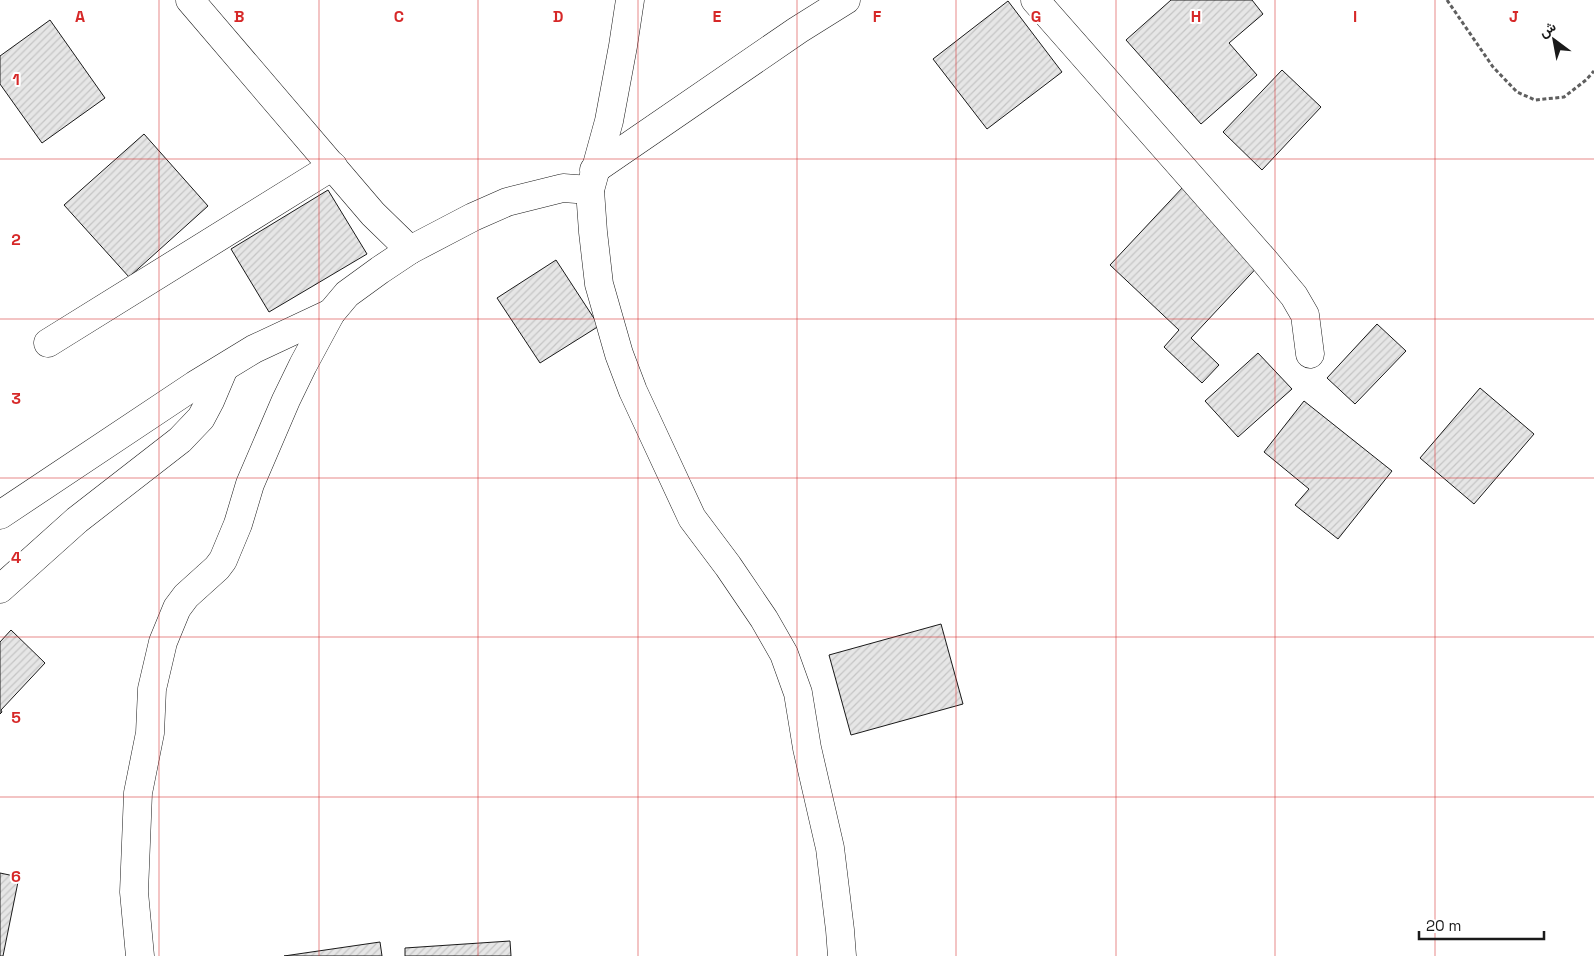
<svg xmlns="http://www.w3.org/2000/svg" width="1594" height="956" viewBox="0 0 1594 956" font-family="'Space Grotesk',Vazirmatn,sans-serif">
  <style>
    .building { fill: url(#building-hatch); stroke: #1a1a1a }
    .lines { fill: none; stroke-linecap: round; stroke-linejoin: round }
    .minor-casing { stroke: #1a1a1a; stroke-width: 29 }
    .path { stroke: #5f5f5f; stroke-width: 3; stroke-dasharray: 4 2.5; stroke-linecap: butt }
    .minor { stroke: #fff; stroke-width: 28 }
    .grid { fill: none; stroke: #d62828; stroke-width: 1; stroke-opacity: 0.55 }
    .grid-label { font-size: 16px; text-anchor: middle; font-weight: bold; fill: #d62828; stroke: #fff; stroke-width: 4; stroke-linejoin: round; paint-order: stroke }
  </style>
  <defs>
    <pattern id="building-hatch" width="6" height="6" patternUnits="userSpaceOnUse" patternTransform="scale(1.25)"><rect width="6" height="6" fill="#e6e6e6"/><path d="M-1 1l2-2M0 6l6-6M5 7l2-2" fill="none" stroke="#c5c5c5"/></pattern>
  </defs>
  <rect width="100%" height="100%" fill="#fff"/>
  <g class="building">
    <polygon points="1171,0 1252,0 1263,14 1229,43 1257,75 1201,124 1126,40"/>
    <polygon points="1008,1 1062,72 987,129 933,59"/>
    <polygon points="50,20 105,98 42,143 0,84 0,56"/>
    <polygon points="1282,70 1321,107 1262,170 1223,132"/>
    <polygon points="144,134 208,206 129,277 64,205"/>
    <polygon points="1184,186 1263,261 1191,338 1219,365 1202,383 1164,347 1179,330 1110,265"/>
    <polygon points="328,190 367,254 269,312 231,249"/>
    <polygon points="556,260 599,326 540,363 497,298"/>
    <polygon points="1377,324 1406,351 1355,404 1327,378"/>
    <polygon points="1258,353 1292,389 1238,437 1205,401"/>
    <polygon points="1480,388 1534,434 1474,504 1420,458"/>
    <polygon points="1304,401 1392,471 1338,539 1295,505 1309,489 1264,452"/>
    <polygon points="941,624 963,704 851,735 829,655"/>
    <polygon points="11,630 45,663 1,710 2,712 0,714 0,642"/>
    <polygon points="0,873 19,877 3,956 0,956"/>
    <polygon points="510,941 511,956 405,956 405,948"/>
    <polygon points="380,942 382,956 284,956"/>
  </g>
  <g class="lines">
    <defs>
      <g id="minor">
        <polyline points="190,0 373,214 410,250"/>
        <polyline points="630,0 623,46 609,121 590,190 593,232 599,284 619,354 633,391 692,518 728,566 764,619 784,654 798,693 807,748 830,848 840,930 842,956"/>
        <polyline points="1035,0 1264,260 1294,296 1305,315 1310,354"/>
        <polyline points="594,170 798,30 846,0"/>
        <polyline points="48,343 333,166"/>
        <polyline points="0,515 195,385 254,349 331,313"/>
        <polyline points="0,589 77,520 180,440 201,418 210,401 224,368"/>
        <polyline points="140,956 134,892 138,793 150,733 152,689 163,642 177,608 186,596 217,568 223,560 238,524 250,484 286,400 303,365 331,313 347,294 380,270 410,250 473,217 507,202 563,188 590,190"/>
      </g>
    </defs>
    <use href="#minor" class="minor-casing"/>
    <polyline class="path" points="1447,0 1493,67 1517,92 1535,100 1564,97 1586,80 1594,71"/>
    <use href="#minor" class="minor"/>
  </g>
  <path class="grid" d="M159,0V956M319,0V956M478,0V956M638,0V956M797,0V956M956,0V956M1116,0V956M1275,0V956M1435,0V956M0,159H1594M0,319H1594M0,478H1594M0,637H1594M0,797H1594"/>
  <g class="grid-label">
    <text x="80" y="22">A</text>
    <text x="239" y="22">B</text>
    <text x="399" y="22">C</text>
    <text x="558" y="22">D</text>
    <text x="717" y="22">E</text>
    <text x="877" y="22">F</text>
    <text x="1036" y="22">G</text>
    <text x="1196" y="22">H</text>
    <text x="1355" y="22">I</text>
    <text x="1514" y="22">J</text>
    <text x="16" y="85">1</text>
    <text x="16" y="245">2</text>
    <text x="16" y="404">3</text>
    <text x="16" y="563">4</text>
    <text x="16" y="723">5</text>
    <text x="16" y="882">6</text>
  </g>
  <g transform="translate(1554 40) rotate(328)" stroke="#ffffff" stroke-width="4" paint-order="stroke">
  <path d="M0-4L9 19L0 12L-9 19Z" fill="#1a1a1a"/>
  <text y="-8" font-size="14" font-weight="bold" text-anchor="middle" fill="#1a1a1a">ش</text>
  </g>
  <path d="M1419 931v8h125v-8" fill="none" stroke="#1a1a1a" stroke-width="2.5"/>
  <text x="1426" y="931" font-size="15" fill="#1a1a1a" stroke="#ffffff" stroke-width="4" paint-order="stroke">20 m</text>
</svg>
